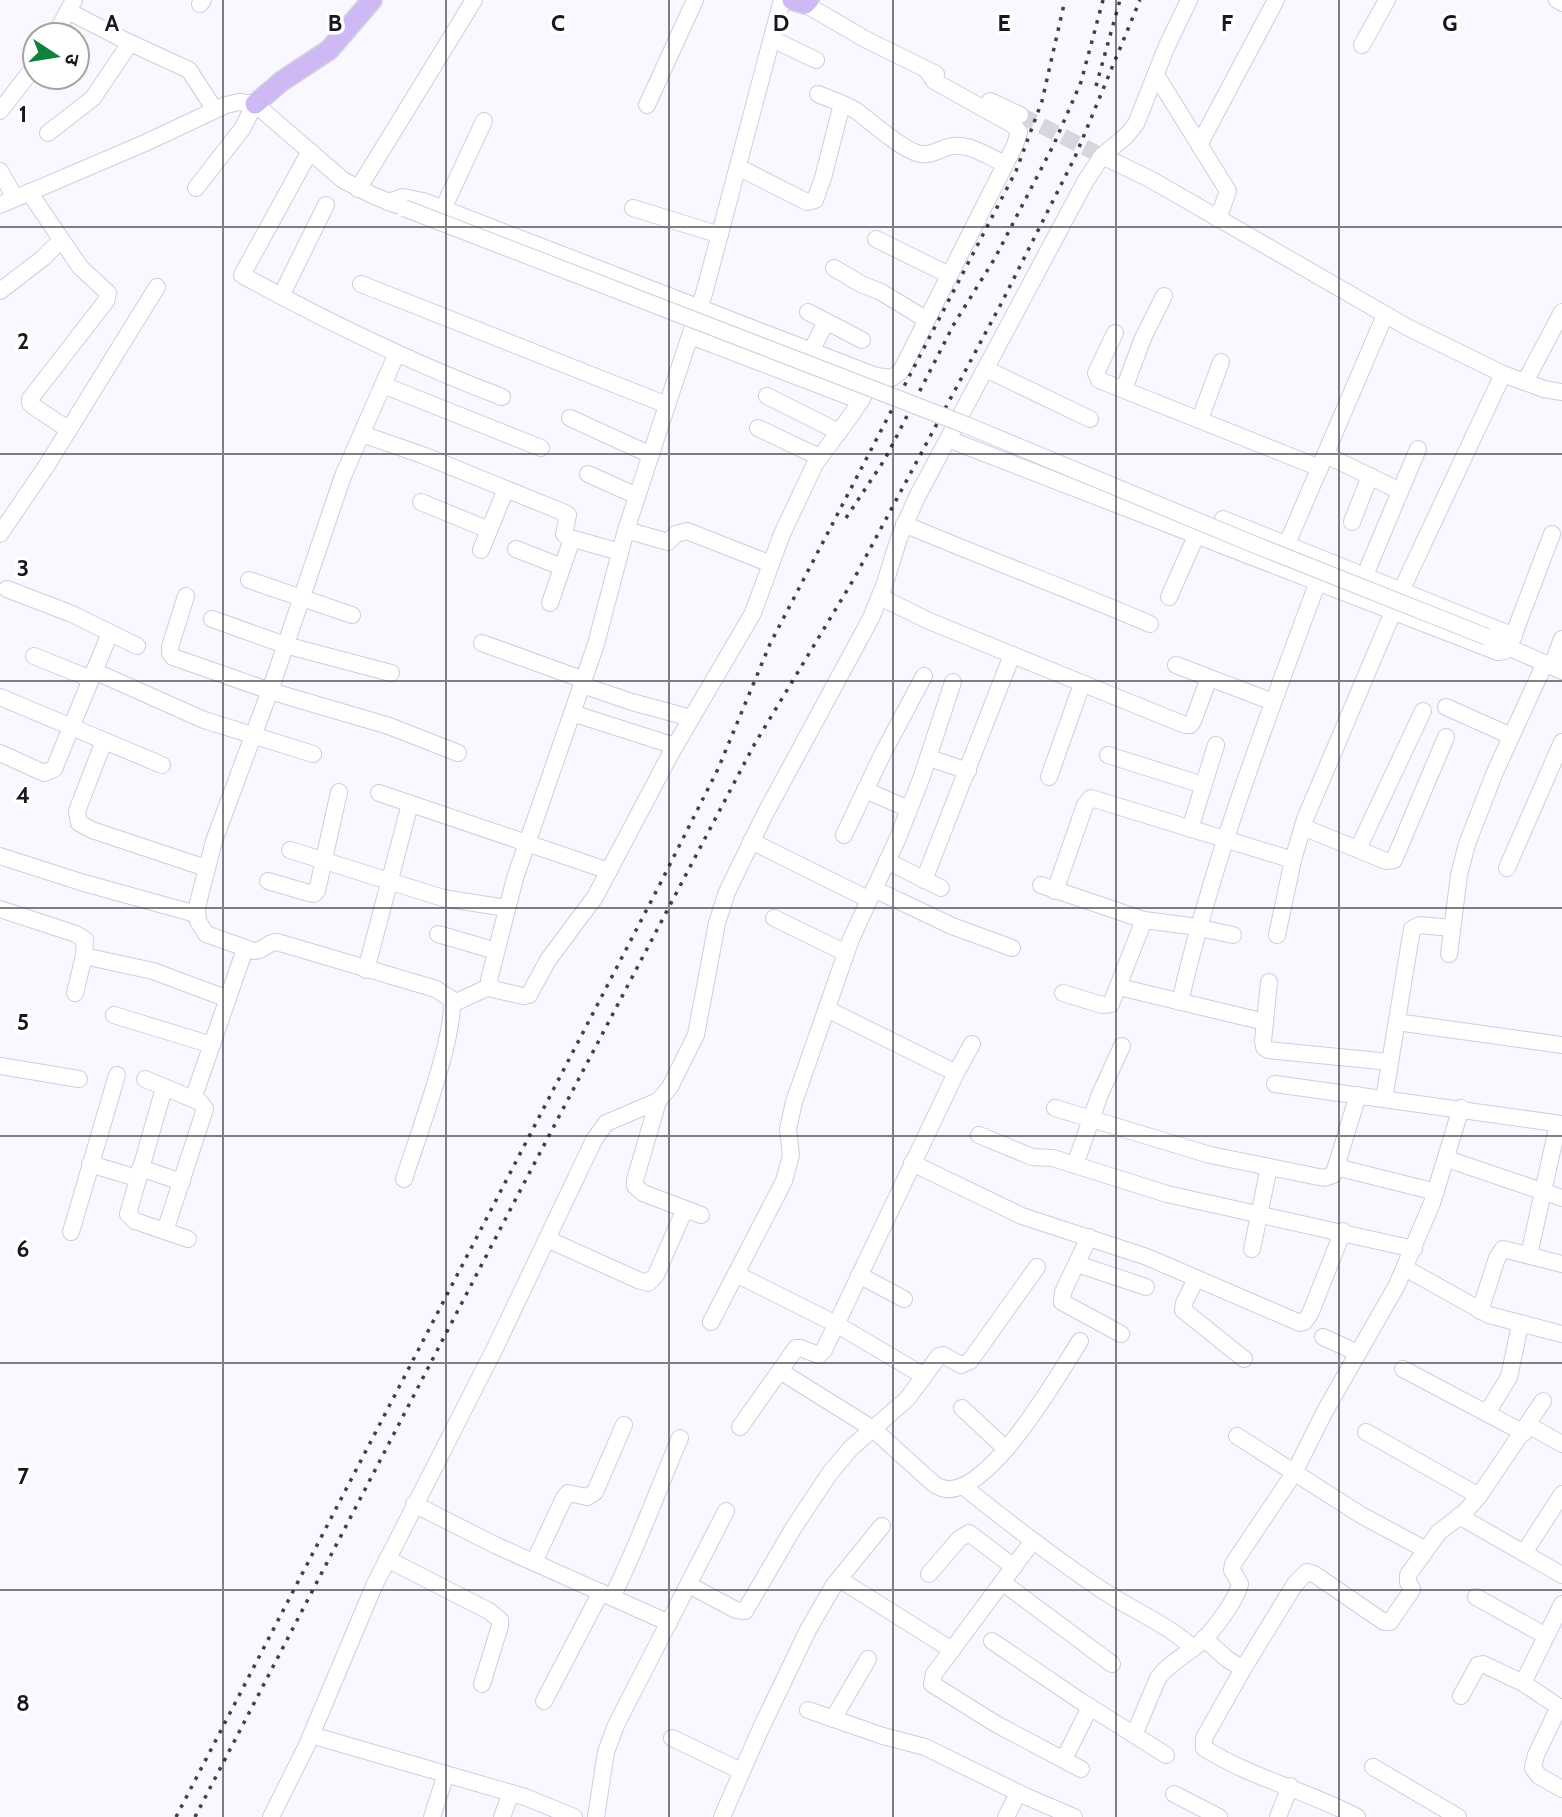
<svg xmlns="http://www.w3.org/2000/svg" width="1562" height="1817" viewBox="0 0 1562 1817" font-family="Cabin,'Noto Sans Devanagari',sans-serif">
  <style>
    .lines { fill: none; stroke-linecap: round; stroke-linejoin: round }
    .minor-tunnel { stroke: #d8d6dd; stroke-width: 16; stroke-dasharray: 16 8; stroke-linecap: butt }
    .minor-casing { stroke: #d2cce0; stroke-width: 18 }
    .major-casing { stroke: #d6d5d7; stroke-width: 22 }
    .minor { stroke: #fff; stroke-width: 16 }
    .major { stroke: #ceb9f5; stroke-width: 19 }
    .rail { stroke: #424047; stroke-width: 3.5; stroke-dasharray: 3.5 7; stroke-linecap: butt }
    .minor-bridge-casing { stroke: #d2cce0; stroke-width: 18; stroke-linecap: butt }
    .minor-bridge { stroke: #fff; stroke-width: 16 }
    .grid { fill: none; stroke: #1a181f; stroke-width: 2; stroke-opacity: 0.55 }
    .grid-label { font-size: 23px; text-anchor: middle; font-weight: bold; fill: #1a181f; stroke: #fff; stroke-width: 7; stroke-linejoin: round; paint-order: stroke }
  </style>
  <rect width="100%" height="100%" fill="#f9f7ff"/>
  <g class="lines">
    <polyline class="minor-tunnel" points="1020,115 1102,156"/>
    <defs>
      <g id="minor">
        <polyline points="782,0 705,290 626,530 596,644 515,878 489,980 492,989 523,996 529,995 548,960 595,897 671,753 753,613 782,534 815,464 852,414 876,376"/>
        <polyline points="1557,0 1562,3"/>
        <polyline points="200,4 203,0"/>
        <polyline points="805,4 865,39 936,74"/>
        <polyline points="68,11 124,40 189,70 215,110"/>
        <polyline points="55,35 74,0"/>
        <polyline points="772,39 816,60"/>
        <polyline points="1362,45 1387,0"/>
        <polyline points="1156,75 1228,191 1218,219"/>
        <path d="M818,94C831,100 847,104 858,112C872,123 902,149 917,153C931,158 940,147 954,146C971,144 989,157 1005,164"/>
        <polyline points="990,101 1020,115"/>
        <polyline points="647,105 695,0"/>
        <polyline points="0,111 35,66"/>
        <polyline points="48,133 93,98 130,43"/>
        <polyline points="1199,145 1276,0"/>
        <path d="M310,151L242,275C326,321 412,363 502,397"/>
        <polyline points="1102,156 1150,179 1407,327 1503,374 1544,389 1562,392"/>
        <polyline points="738,167 807,202 815,200 823,178 842,104"/>
        <polyline points="0,171 15,198"/>
        <polyline points="196,188 242,129 255,104"/>
        <polyline points="358,189 474,0"/>
        <polyline points="29,192 80,267 108,293 106,301 30,399 30,403 33,406 69,430"/>
        <polyline points="388,202 403,197 423,201 876,376 892,378 901,371 1015,145 1019,132 1013,125 934,81 927,70"/>
        <polyline points="0,205 145,143 226,105 239,102 255,104 343,180 374,196 397,205"/>
        <polyline points="633,208 720,235"/>
        <polyline points="443,209 484,121"/>
        <polyline points="876,239 949,275"/>
        <polyline points="834,268 861,284 881,292 927,320"/>
        <polyline points="361,284 667,405"/>
        <polyline points="0,291 43,258 61,240"/>
        <polyline points="281,296 326,205"/>
        <polyline points="808,312 862,340"/>
        <polyline points="1115,333 1096,373 1099,380 1320,468"/>
        <polyline points="691,336 861,401"/>
        <polyline points="811,351 826,322"/>
        <path d="M397,353L343,476L272,685L214,841L197,907L198,921L206,934L254,951C264,951 267,942 277,942L436,989L451,999C458,1029 415,1144 404,1179"/>
        <polyline points="986,369 1090,419"/>
        <polyline points="1525,382 1562,312"/>
        <polyline points="383,385 541,448"/>
        <polyline points="1124,389 1143,338 1164,296"/>
        <polyline points="767,396 839,432"/>
        <polyline points="570,418 651,455"/>
        <polyline points="1200,419 1221,362"/>
        <polyline points="758,428 819,457"/>
        <polyline points="362,434 425,456 565,513 568,515 564,534 567,537 620,552"/>
        <polyline points="948,439 1498,652 1505,651 1509,647 1552,534"/>
        <polyline points="1326,455 1400,491"/>
        <polyline points="588,474 637,496"/>
        <polyline points="421,502 489,530"/>
        <polyline points="1223,519 1514,636"/>
        <polyline points="1352,522 1370,476"/>
        <path d="M904,524C986,559 1069,589 1150,624"/>
        <polyline points="626,530 668,542 676,534 687,531 771,564"/>
        <polyline points="0,534 47,465 157,287"/>
        <polyline points="1287,544 1385,315"/>
        <polyline points="516,549 562,567"/>
        <polyline points="481,550 506,489"/>
        <polyline points="1365,575 1418,449"/>
        <polyline points="249,580 352,615"/>
        <polyline points="7,589 72,614 137,646"/>
        <polyline points="1401,591 1503,374"/>
        <polyline points="186,596 170,647 170,653 173,657 270,691 389,726 458,753"/>
        <polyline points="880,597 929,621 1185,725 1190,725 1193,721 1209,678"/>
        <polyline points="1169,597 1196,536"/>
        <polyline points="550,603 572,539"/>
        <polyline points="212,619 285,645 391,673"/>
        <polyline points="482,643 584,680"/>
        <polyline points="1499,643 1562,671"/>
        <polyline points="34,656 91,679"/>
        <polyline points="1176,665 1273,702"/>
        <polyline points="1552,666 1562,639"/>
        <polyline points="94,671 204,720 313,754"/>
        <polyline points="582,685 632,702 691,718"/>
        <polyline points="0,697 162,765"/>
        <polyline points="1446,707 1511,736"/>
        <polyline points="572,713 675,746"/>
        <polyline points="104,741 77,811 79,823 92,830 206,868"/>
        <polyline points="0,753 44,773 54,769 110,633"/>
        <polyline points="1108,755 1203,785"/>
        <polyline points="929,758 968,771"/>
        <polyline points="1049,777 1082,684"/>
        <polyline points="865,790 909,809"/>
        <polyline points="379,793 609,871"/>
        <polyline points="1303,827 1386,861 1394,860 1446,737"/>
        <polyline points="1190,829 1216,745"/>
        <polyline points="844,835 882,755 924,676"/>
        <polyline points="751,841 868,899"/>
        <polyline points="1358,849 1423,711"/>
        <polyline points="290,850 443,898 506,908"/>
        <polyline points="0,856 84,883 196,914"/>
        <polyline points="887,861 941,888"/>
        <polyline points="1507,868 1562,742"/>
        <polyline points="924,880 1012,655"/>
        <polyline points="268,881 309,893 314,894 317,891 339,792"/>
        <polyline points="1041,885 1144,920 1190,926 1233,935"/>
        <polyline points="874,889 952,926 1012,948"/>
        <polyline points="1055,891 1085,805 1091,798 1293,860"/>
        <polyline points="0,909 76,934 85,940 84,956 75,993"/>
        <polyline points="774,918 846,953"/>
        <polyline points="438,934 496,951"/>
        <polyline points="1277,935 1293,860 1305,819 1393,612"/>
        <polyline points="1449,954 1459,875 1467,844 1495,772 1545,663"/>
        <polyline points="84,956 153,971 228,999"/>
        <polyline points="366,970 410,804"/>
        <polyline points="1269,982 1263,1041 1264,1047 1268,1050 1390,1062"/>
        <polyline points="1119,987 1265,1022"/>
        <polyline points="1063,993 1102,1005 1111,1004 1144,920"/>
        <path d="M1180,1002C1213,858 1266,722 1317,584"/>
        <polyline points="452,1004 489,987"/>
        <polyline points="827,1009 956,1073"/>
        <polyline points="114,1015 212,1045"/>
        <polyline points="1397,1022 1562,1045"/>
        <polyline points="0,1066 79,1079"/>
        <polyline points="145,1079 200,1102 205,1109 165,1231"/>
        <polyline points="1275,1084 1562,1124"/>
        <polyline points="164,1088 128,1214 135,1221 188,1239"/>
        <polyline points="193,1099 245,949"/>
        <polyline points="1384,1099 1412,929 1420,925 1452,928"/>
        <polyline points="658,1101 635,1180 635,1186 643,1193 701,1215"/>
        <polyline points="1055,1108 1210,1155 1324,1178 1333,1175 1336,1167 1358,1095"/>
        <polyline points="979,1135 1032,1157 1053,1158 1167,1194 1414,1249"/>
        <polyline points="1447,1159 1562,1198"/>
        <polyline points="912,1163 1022,1216 1147,1257 1300,1323 1304,1322 1310,1314 1343,1231"/>
        <polyline points="90,1164 137,1178"/>
        <polyline points="1075,1165 1100,1094 1122,1046"/>
        <polyline points="1336,1167 1436,1192"/>
        <polyline points="140,1168 182,1182"/>
        <polyline points="71,1232 117,1075"/>
        <polyline points="1089,1237 1063,1292 1062,1302 1121,1334"/>
        <polyline points="547,1239 638,1280 648,1283 656,1275 685,1209"/>
        <polyline points="1252,1249 1269,1167"/>
        <polyline points="1529,1255 1558,1124"/>
        <polyline points="1077,1264 1146,1287"/>
        <polyline points="1405,1268 1489,1315 1562,1334"/>
        <polyline points="736,1274 836,1324 924,1376"/>
        <polyline points="859,1275 904,1299"/>
        <polyline points="1196,1279 1184,1303 1183,1310 1244,1359"/>
        <polyline points="1480,1311 1497,1258 1503,1249 1562,1264"/>
        <polyline points="711,1322 784,1181 791,1155 788,1129 794,1102 851,939 897,840 921,779 953,682"/>
        <polyline points="1323,1337 1358,1353"/>
        <polyline points="1403,1369 1524,1433"/>
        <path d="M780,1371L873,1429L934,1484C978,1518 1060,1372 1080,1341"/>
        <polyline points="962,1408 1006,1449"/>
        <polyline points="1487,1413 1509,1377 1520,1325"/>
        <polyline points="1528,1425 1562,1444"/>
        <polyline points="740,1427 796,1348 800,1348 819,1355 824,1350 956,1073 972,1044"/>
        <polyline points="1366,1432 1479,1496"/>
        <polyline points="1237,1436 1361,1515 1426,1550"/>
        <path d="M964,1487C1009,1523 1054,1558 1102,1590C1132,1610 1167,1624 1193,1648"/>
        <polyline points="414,1504 495,1545 669,1623"/>
        <polyline points="1459,1516 1562,1575"/>
        <polyline points="1032,1542 934,1674 932,1684 996,1724 1081,1769"/>
        <polyline points="1524,1553 1562,1494"/>
        <polyline points="387,1559 489,1611 500,1620 500,1626 482,1684"/>
        <polyline points="534,1562 564,1498 568,1493 587,1497 595,1492 624,1425"/>
        <polyline points="929,1574 959,1539 969,1533 1014,1567"/>
        <polyline points="839,1579 952,1650"/>
        <polyline points="1002,1582 1112,1664"/>
        <polyline points="689,1585 736,1610 745,1611 794,1527 830,1473 851,1448 907,1399 939,1356 943,1355 961,1365 970,1361 1037,1267"/>
        <path d="M612,1597C638,1546 657,1491 680,1438"/>
        <polyline points="1476,1597 1546,1636"/>
        <polyline points="1204,1638 1227,1659 1243,1669 1295,1584 1307,1572 1314,1574 1384,1622 1390,1622 1410,1593 1412,1589 1408,1582 1408,1575 1439,1532 1463,1514 1479,1496 1543,1401"/>
        <polyline points="992,1641 1079,1700 1166,1755"/>
        <path d="M1243,1669L1204,1738V1748C1251,1778 1308,1791 1357,1817"/>
        <polyline points="1523,1683 1562,1604"/>
        <polyline points="1461,1696 1478,1665 1483,1664 1523,1683 1562,1709"/>
        <polyline points="544,1701 601,1592"/>
        <polyline points="1559,1707 1536,1755 1533,1768 1539,1776 1562,1789"/>
        <polyline points="808,1710 883,1736 925,1747 1025,1796 1074,1817"/>
        <polyline points="833,1719 868,1659"/>
        <polyline points="311,1735 525,1797 574,1817"/>
        <path d="M1134,1735L1158,1678C1169,1663 1186,1655 1200,1643C1213,1631 1236,1601 1240,1584L1232,1570L1233,1564L1294,1473L1325,1411L1397,1285L1432,1203L1461,1108"/>
        <polyline points="672,1738 741,1771"/>
        <polyline points="1064,1759 1090,1707"/>
        <polyline points="1373,1767 1458,1817"/>
        <polyline points="1174,1794 1219,1817"/>
        <polyline points="271,1817 307,1745 374,1586 495,1348 594,1140 606,1123 658,1101 670,1087 696,1035 717,923 727,892 764,816 871,618 885,583 899,538 917,497 1085,182 1102,156 1126,136 1136,124 1166,48 1189,0"/>
        <polyline points="432,1817 446,1774"/>
        <polyline points="502,1817 511,1793"/>
        <polyline points="596,1817 606,1752 616,1725 726,1511"/>
        <polyline points="722,1817 761,1728 808,1630 834,1585 882,1526"/>
        <polyline points="1006,1817 1018,1793"/>
        <polyline points="1278,1817 1290,1786"/>
      </g>
      <g id="major">
        <polyline points="792,0 805,4 809,0"/>
        <polyline points="255,104 282,81 329,50 372,0"/>
      </g>
    </defs>
    <use href="#minor" class="minor-casing"/>
    <use href="#major" class="major-casing"/>
    <use href="#minor" class="minor"/>
    <use href="#major" class="major"/>
    <g class="rail">
      <polyline points="1096,86 1120,0"/>
      <polyline points="846,518 885,459 954,324 995,258 1054,144 1081,82 1103,0"/>
      <polyline points="176,1817 660,884 718,769 770,644 1016,171 1042,101 1065,0"/>
      <polyline points="195,1817 522,1187 754,745 855,577 1001,304 1075,157 1140,0"/>
    </g>
    <defs>
      <polyline id="minor-bridge" points="404,208 966,425 1253,544 1487,637"/>
    </defs>
    <use href="#minor-bridge" class="minor-bridge-casing"/>
    <use href="#minor-bridge" class="minor-bridge"/>
  </g>
  <path class="grid" d="M223,0V1817M446,0V1817M669,0V1817M893,0V1817M1116,0V1817M1339,0V1817M0,227H1562M0,454H1562M0,681H1562M0,908H1562M0,1136H1562M0,1363H1562M0,1590H1562"/>
  <g class="grid-label">
    <text x="112" y="31">A</text>
    <text x="335" y="31">B</text>
    <text x="558" y="31">C</text>
    <text x="781" y="31">D</text>
    <text x="1004" y="31">E</text>
    <text x="1227" y="31">F</text>
    <text x="1450" y="31">G</text>
    <text x="23" y="122">1</text>
    <text x="23" y="349">2</text>
    <text x="23" y="576">3</text>
    <text x="23" y="803">4</text>
    <text x="23" y="1030">5</text>
    <text x="23" y="1257">6</text>
    <text x="23" y="1484">7</text>
    <text x="23" y="1711">8</text>
  </g>
  <g transform="translate(56 56) rotate(102)"><circle r="33" fill="#ffffff" stroke="#a3a3a5" stroke-width="2"/>
  <path d="M0-5L12 26L0 18L-12 26Z" fill="#0e823a"/>
  <text y="-10" font-size="19" font-weight="bold" text-anchor="middle" fill="#1a181f">उ</text>
  </g>
</svg>
